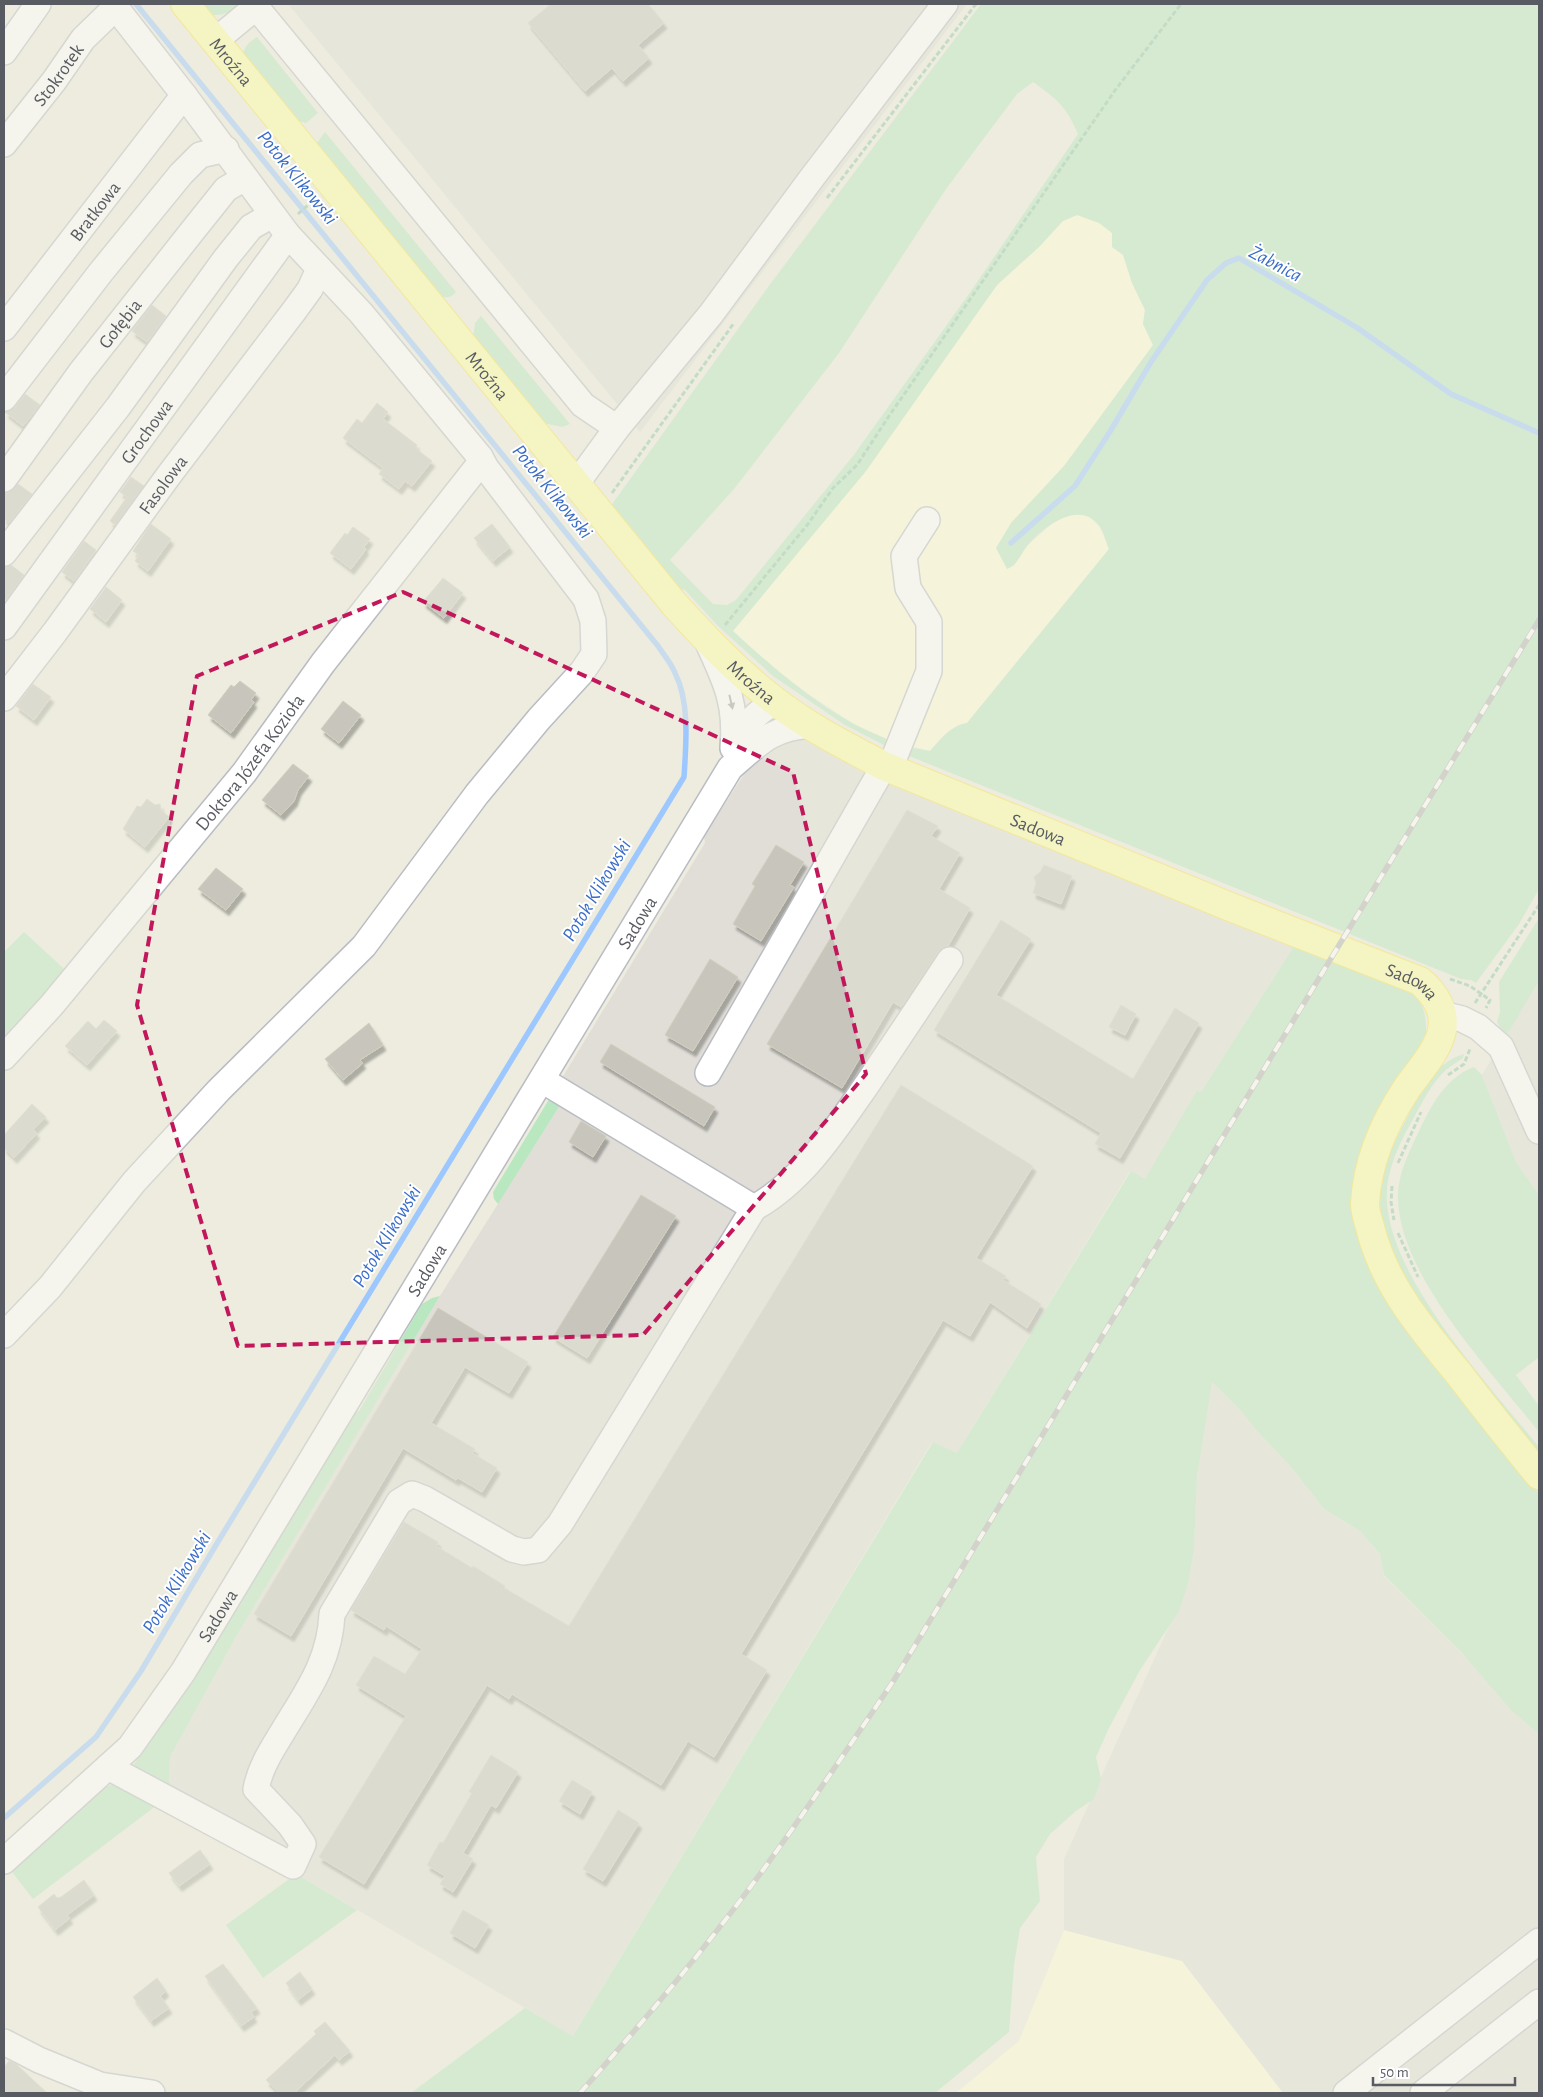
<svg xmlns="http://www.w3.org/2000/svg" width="1543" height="2097" viewBox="0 0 1543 2097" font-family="'Alegreya Sans',sans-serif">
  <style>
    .commercial { fill: #fffbd2 }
    .industrial { fill: #e0ded7 }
    .green { fill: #b9e7c0; fill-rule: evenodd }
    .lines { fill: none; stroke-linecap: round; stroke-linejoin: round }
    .stream { stroke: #9dc7ff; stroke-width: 5.5 }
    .building { fill: #c8c5bd; stroke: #d2cebe; filter: url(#shadow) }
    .minor-casing { stroke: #babcc3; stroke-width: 28 }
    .major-casing { stroke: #fae14b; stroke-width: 30 }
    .path { stroke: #92c7a9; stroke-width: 3; stroke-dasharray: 5 2.5; stroke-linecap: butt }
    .minor { stroke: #fff; stroke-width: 25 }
    .major { stroke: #fffca2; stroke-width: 28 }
    .rail-casing { stroke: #b4b4b5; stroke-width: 5.5 }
    .rail { stroke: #fff; stroke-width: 4; stroke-dasharray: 11; stroke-linecap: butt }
    .oneway { fill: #9b9da1 }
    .marked { fill: none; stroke: #c2185b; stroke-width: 4; stroke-dasharray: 10 6; stroke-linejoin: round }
    .labels { text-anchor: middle; stroke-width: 4; stroke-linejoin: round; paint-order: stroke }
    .street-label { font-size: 19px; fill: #585b62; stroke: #fff }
    .water-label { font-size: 20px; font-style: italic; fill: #396cc9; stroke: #fff }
  </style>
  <defs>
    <filter id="shadow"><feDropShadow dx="3" dy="5.5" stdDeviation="1" flood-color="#0004"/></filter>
  </defs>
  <rect width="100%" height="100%" fill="#edecdf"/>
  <g class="commercial">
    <polygon points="1077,215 1099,223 1113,233 1112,247 1123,254 1132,283 1145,310 1143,324 1153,345 1064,466 1011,523 1007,569 1014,566 1027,546 1054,522 1073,514 1087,515 1100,527 1109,549 967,723 958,725 945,734 930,751 889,740 854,724 810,695 767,663 733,631 866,471 997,285 1039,247 1062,221"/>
    <polygon points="1064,1930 1182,1961 1285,2093 956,2093 1019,2041"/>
  </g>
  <g class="industrial">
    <polygon points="288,4 967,4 640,432"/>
    <polygon points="796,735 817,740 1296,943 1201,1092 1197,1090 1145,1180 1130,1171 957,1453 932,1442 573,2036 296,1874 171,1794 169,1777 170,1757 237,1635 440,1296 562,1102 557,1099 548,1101 705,843 704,836 756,756"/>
    <polygon points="1539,981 1539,1195 1516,1162 1482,1075"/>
    <polygon points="1211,1381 1241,1411 1257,1431 1292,1468 1324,1509 1360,1531 1380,1554 1384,1576 1539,1730 1539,2093 1283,2093 1182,1961 1064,1930 1064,1859 1188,1584 1194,1550 1197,1477"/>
  </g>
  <g class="green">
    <path d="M199,4H242C233,11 219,19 207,13C204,11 201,6 199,4Z"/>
    <path d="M981,4H1539V889L1519,924L1476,983L1471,980L1461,979L909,756L910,751L914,748L930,751C941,739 950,726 967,723L1109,549C1106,542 1104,533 1100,527C1080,498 1043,527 1027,546C1020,555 1018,564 1007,569L996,548L1011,523L1064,466L1153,345L1143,324L1145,310L1132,283L1123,255L1112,247V233L1099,223L1077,215L1063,221L1039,247L997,285L866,471L733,631C770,665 810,700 854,724C865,730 878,735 889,740L890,748L845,725L773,676L718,626L684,589L679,593L610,507L771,283ZM1033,82C1057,99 1066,106 1078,134L971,291L853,456L736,600L727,605L713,604L670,560L734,489L839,353L946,189L1017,94Z"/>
    <path d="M257,37L318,113L306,123L296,120L243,55C244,46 249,42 257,37Z"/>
    <path d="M325,132L456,292C451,298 447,298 439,296L317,149V143Z"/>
    <polygon points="481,316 570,424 562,427 543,423 473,338 475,323"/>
    <polygon points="1539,918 1539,981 1505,1038 1497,1022 1500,1012 1499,982"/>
    <polygon points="24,932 74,978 4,1057 4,952"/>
    <path d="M1296,943L1408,989C1424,1004 1426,1011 1426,1033L1363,1159L1393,1306L1539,1493V1734L1511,1710L1462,1653L1384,1575L1380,1554L1360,1531L1324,1509L1292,1468L1257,1431L1241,1411L1212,1382L1197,1477L1194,1550L1188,1584L1179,1611L1140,1670L1109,1728L1096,1757L1101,1779L1094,1799L1076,1811L1050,1834L1036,1857L1040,1901L1020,1928L1014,1965L1009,2032L935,2093H411L525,2008L573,2036L933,1442L957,1453L1131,1171L1145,1179L1197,1090L1201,1092Z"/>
    <path d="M1464,1054L1463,1058C1458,1062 1452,1065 1447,1069C1431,1083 1421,1105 1411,1123C1398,1146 1385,1174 1387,1202C1392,1282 1490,1386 1539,1447V1457C1516,1427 1492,1397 1469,1367C1433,1321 1382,1265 1380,1202C1379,1172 1392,1146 1406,1120C1420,1093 1432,1064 1464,1054Z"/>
    <path d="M1474,1067L1482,1075L1516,1162L1539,1195V1357L1516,1375L1539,1406V1432C1492,1372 1400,1277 1398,1199C1397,1175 1409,1152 1419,1131C1431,1106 1446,1077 1474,1067Z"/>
    <polygon points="557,1099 562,1102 498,1204 494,1199 493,1192 548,1101"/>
    <polygon points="440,1296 237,1635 170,1757 169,1777 171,1794 133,1766 352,1413 359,1411 422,1304 432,1298"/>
    <polygon points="115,1783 161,1802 33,1899 9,1868 102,1789"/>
    <polygon points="296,1874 357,1910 263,1978 226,1925"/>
  </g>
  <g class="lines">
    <g class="stream">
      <polyline points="1011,543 1075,486 1111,430 1151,362 1207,280 1226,263 1239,258 1356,327 1451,394 1539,433"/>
      <path d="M4,1818L96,1737L141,1671L216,1545L684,777C686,745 690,702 675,673C671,663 664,655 658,646L136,4"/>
    </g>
  </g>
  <g class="building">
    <polygon points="551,4 648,4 664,23 638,45 649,58 623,81 612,68 585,91 528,23"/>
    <polygon points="152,305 166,316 147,342 132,331"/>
    <polygon points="25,394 40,405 23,426 5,412 15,407"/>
    <polygon points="377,403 388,412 383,419 417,445 415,448 432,461 412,486 405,481 399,489 379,474 383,468 343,438 357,419 362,423"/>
    <polygon points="131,477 144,486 115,525 110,521 127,497 120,492"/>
    <polygon points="18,484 32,494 9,523 4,518 4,493 10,492"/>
    <polygon points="151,524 171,539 148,571 135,561 139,555 133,551"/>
    <polygon points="492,524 510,547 493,561 474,538"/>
    <polygon points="353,527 370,539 364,547 366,549 351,569 330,553 345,533 347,535"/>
    <polygon points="84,541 96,550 74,581 62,572"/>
    <polygon points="11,565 24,575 4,602 4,567"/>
    <polygon points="443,578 463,593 444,618 423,602"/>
    <polygon points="106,587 122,600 106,622 90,609"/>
    <polygon points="240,681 256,693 251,700 254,702 231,733 208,715 231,685 234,687"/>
    <polygon points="33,684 51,697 34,720 16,706"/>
    <polygon points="343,701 361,715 339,743 321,729"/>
    <polygon points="293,764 309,776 298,790 294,801 281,815 262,800"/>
    <polygon points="147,799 155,805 160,804 161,810 169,817 145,847 123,829 137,806 141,807"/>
    <polygon points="907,810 938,826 931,836 960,853 939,889 970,908 948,946 938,952 901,1007 893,1002 842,1088 767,1044"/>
    <polygon points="776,845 804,862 790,885 794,887 761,941 733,924 755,886 752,884"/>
    <polygon points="1044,865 1072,876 1061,904 1033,893 1036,883 1034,877 1041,871"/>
    <polygon points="216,868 243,889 226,910 198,889"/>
    <polygon points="1001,920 1031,939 996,995 1133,1079 1175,1008 1199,1023 1120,1158 1095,1144 1101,1133 934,1030"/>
    <polygon points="710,959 738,977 693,1051 665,1035"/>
    <polygon points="1121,1005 1136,1014 1125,1035 1109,1027"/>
    <polygon points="104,1020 117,1031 87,1065 65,1046 88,1021 96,1029"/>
    <polygon points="369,1023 383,1045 360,1060 363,1063 343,1080 325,1059"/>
    <polygon points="611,1044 715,1107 704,1126 600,1062"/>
    <polygon points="901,1085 1033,1166 976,1258 1006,1276 1003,1280 1041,1304 1027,1328 990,1302 970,1336 943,1320 741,1654 767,1670 714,1757 688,1741 661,1785 512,1694 509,1699 487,1685 364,1884 319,1857 406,1716 356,1685 374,1656 405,1674 422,1649 386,1626 384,1630 351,1610 404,1522 438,1542 436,1546 472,1568 473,1566 505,1586 504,1588 569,1626"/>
    <polygon points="32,1104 46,1117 33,1130 37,1133 14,1158 4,1148 4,1135"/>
    <polygon points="581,1121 606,1136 593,1157 569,1142"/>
    <polygon points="641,1195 676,1216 587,1358 553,1337"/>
    <polygon points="438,1308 528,1362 509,1393 465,1367 431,1423 475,1449 472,1453 497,1468 482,1492 458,1478 456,1480 403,1448 291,1636 254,1614"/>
    <polygon points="491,1755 518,1772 496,1808 491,1805 463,1853 473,1859 453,1892 440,1884 445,1876 427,1865 440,1842 443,1843 472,1793 469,1792"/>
    <polygon points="572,1780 592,1792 580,1814 559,1801"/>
    <polygon points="618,1810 639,1823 603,1881 583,1869"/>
    <polygon points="200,1850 210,1864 179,1886 169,1873"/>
    <polygon points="84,1880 94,1895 67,1915 70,1918 55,1930 38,1907 54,1894 57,1898 61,1897"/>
    <polygon points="463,1910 489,1925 475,1948 450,1933"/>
    <polygon points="223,1964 257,2008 251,2012 254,2017 241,2026 205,1976"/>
    <polygon points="300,1972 312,1989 298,2000 286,1983"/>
    <polygon points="157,1978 166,1991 160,1996 169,2008 151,2021 133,1997"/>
    <polygon points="325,2022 350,2051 339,2060 335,2055 294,2093 279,2093 266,2080 316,2034 314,2031"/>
    <polygon points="9,2061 16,2064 47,2093 4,2093 4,2067"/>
  </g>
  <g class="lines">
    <defs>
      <g id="minor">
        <polyline points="215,41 256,7 583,405 617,428 711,314 811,179 945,4"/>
        <polyline points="4,52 38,4"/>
        <path id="s1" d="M4,144L54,81L83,39L115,8"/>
        <path id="s2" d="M4,328L184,95"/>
        <polyline points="4,398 101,272 181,174 200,155 226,149"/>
        <path id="s3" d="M4,479L81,372L194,229L226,189L245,178"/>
        <polyline points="576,484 617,428"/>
        <polyline points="4,553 118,407 226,258 251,227 272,215"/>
        <path id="s4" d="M4,627L288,235"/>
        <path d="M708,643C726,682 737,704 733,748"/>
        <path id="s5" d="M4,698L55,632L169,475L294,311L310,289L319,269"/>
        <path d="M734,746C744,726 755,713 775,702"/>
        <polyline points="890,768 929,671 929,622 908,588 904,556 927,520"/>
        <polyline points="1442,1014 1462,1019 1478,1027 1501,1047 1539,1131"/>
        <path id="s6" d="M4,1057L51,1006L244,773L323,663L478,466L480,457"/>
        <polyline points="708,1073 884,766"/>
        <path d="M754,1208C803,1181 836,1129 868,1083C895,1043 923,1001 950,960"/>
        <polyline points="4,1335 50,1287 134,1182 219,1090 364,946 477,794 539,719 582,672 594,654 593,621 586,599 486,468 480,457 361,313 288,235 184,95 113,4"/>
        <path d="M108,1767L293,1866L303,1844L290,1825L256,1789C260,1768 271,1751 282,1733C306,1693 330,1662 332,1614L399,1502L412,1494L425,1499L512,1549L524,1552L538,1550L560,1524L754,1208L542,1080"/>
        <path id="s7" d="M4,1861L130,1747L183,1672L730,768C759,743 771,728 811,725"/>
        <polyline points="4,2042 39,2060 100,2085 152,2093"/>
        <polyline points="1346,2093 1539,1941"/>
        <polyline points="1423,2093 1539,2002"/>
      </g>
      <g id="major">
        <path id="s8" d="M185,4L675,605C706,639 738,673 775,701C808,727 846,746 884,766L1233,908L1420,981C1434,993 1446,1010 1442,1030C1438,1051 1419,1071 1407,1088C1384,1123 1367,1163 1365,1204C1365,1212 1368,1220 1370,1227C1384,1285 1422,1329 1459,1374C1485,1408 1512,1442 1539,1475"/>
      </g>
    </defs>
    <use href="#minor" class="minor-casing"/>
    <use href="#major" class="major-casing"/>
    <g class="path">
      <polyline points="827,198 976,4"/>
      <polyline points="298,214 316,198"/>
      <polyline points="612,493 734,323"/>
      <polyline points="725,625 808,524 833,488 857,465 889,416 1116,89 1181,4"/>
      <polyline points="1450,979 1470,986 1490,1000 1486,1008"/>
      <polyline points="1475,1003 1539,905"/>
      <polyline points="1448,1075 1464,1064 1470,1049"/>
      <polyline points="1398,1163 1421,1112"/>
      <polyline points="1392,1186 1391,1202 1394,1220"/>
      <polyline points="1398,1233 1418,1277"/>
    </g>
    <use href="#minor" class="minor"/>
    <use href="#major" class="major"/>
    <defs>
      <path id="rail" d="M580,2093C644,2021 706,1948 763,1870C808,1808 851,1744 894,1680L1344,937L1539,620"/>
    </defs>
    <use href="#rail" class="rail-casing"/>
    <use href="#rail" class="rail"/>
  </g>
  <defs><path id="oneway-solid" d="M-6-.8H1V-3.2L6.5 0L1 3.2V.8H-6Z" transform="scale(1.25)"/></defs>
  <use class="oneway" href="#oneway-solid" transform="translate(731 702) rotate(77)"/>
  <path d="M0 0H1543V2097H0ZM403,592L793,772L866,1074L643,1335L238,1346L137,1005L197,676Z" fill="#edecdf" fill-opacity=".55" fill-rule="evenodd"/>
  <path class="marked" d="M403,592L793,772L866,1074L643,1335L238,1346L137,1005L197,676Z"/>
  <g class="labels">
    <g class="street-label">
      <text dy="7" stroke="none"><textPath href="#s8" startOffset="74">Mroźna</textPath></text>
      <text dy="7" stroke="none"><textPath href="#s1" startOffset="88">Stokrotek</textPath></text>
      <text dy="7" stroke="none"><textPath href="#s2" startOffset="148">Bratkowa</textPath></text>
      <text dy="7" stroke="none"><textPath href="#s3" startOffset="194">Gołębia</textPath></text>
      <text dy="7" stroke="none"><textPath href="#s8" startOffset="479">Mroźna</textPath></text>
      <text dy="7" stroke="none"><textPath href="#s4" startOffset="242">Grochowa</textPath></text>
      <text dy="7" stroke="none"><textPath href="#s5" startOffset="266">Fasolowa</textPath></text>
      <text dy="7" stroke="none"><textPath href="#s8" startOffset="884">Mroźna</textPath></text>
      <text dy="7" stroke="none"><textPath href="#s6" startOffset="384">Doktora Józefa Kozioła</textPath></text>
      <text dy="7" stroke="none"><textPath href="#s8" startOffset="1208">Sadowa</textPath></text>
      <text dy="7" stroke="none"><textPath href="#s7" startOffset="1138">Sadowa</textPath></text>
      <text dy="7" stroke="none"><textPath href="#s8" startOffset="1612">Sadowa</textPath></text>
      <text dy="7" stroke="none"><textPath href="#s7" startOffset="732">Sadowa</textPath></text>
      <text dy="7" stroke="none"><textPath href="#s7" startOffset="328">Sadowa</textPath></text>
    </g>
    <g class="water-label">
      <text transform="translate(298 177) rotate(51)" y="7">Potok Klikowski</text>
      <text transform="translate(1276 263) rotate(28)" y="7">Żabnica</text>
      <text transform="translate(553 491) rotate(51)" y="7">Potok Klikowski</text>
      <text transform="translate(596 890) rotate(-59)" y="7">Potok Klikowski</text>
      <text transform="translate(386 1236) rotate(-59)" y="7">Potok Klikowski</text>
      <text transform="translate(176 1582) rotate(-59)" y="7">Potok Klikowski</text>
    </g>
  </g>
  <rect width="1543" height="2097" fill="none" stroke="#585b62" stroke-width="10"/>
  <path d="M1373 2077v8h142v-8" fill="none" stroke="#585b62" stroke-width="2.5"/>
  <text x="1380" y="2077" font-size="15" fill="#585b62" stroke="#ffffff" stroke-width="4" paint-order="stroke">50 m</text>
</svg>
